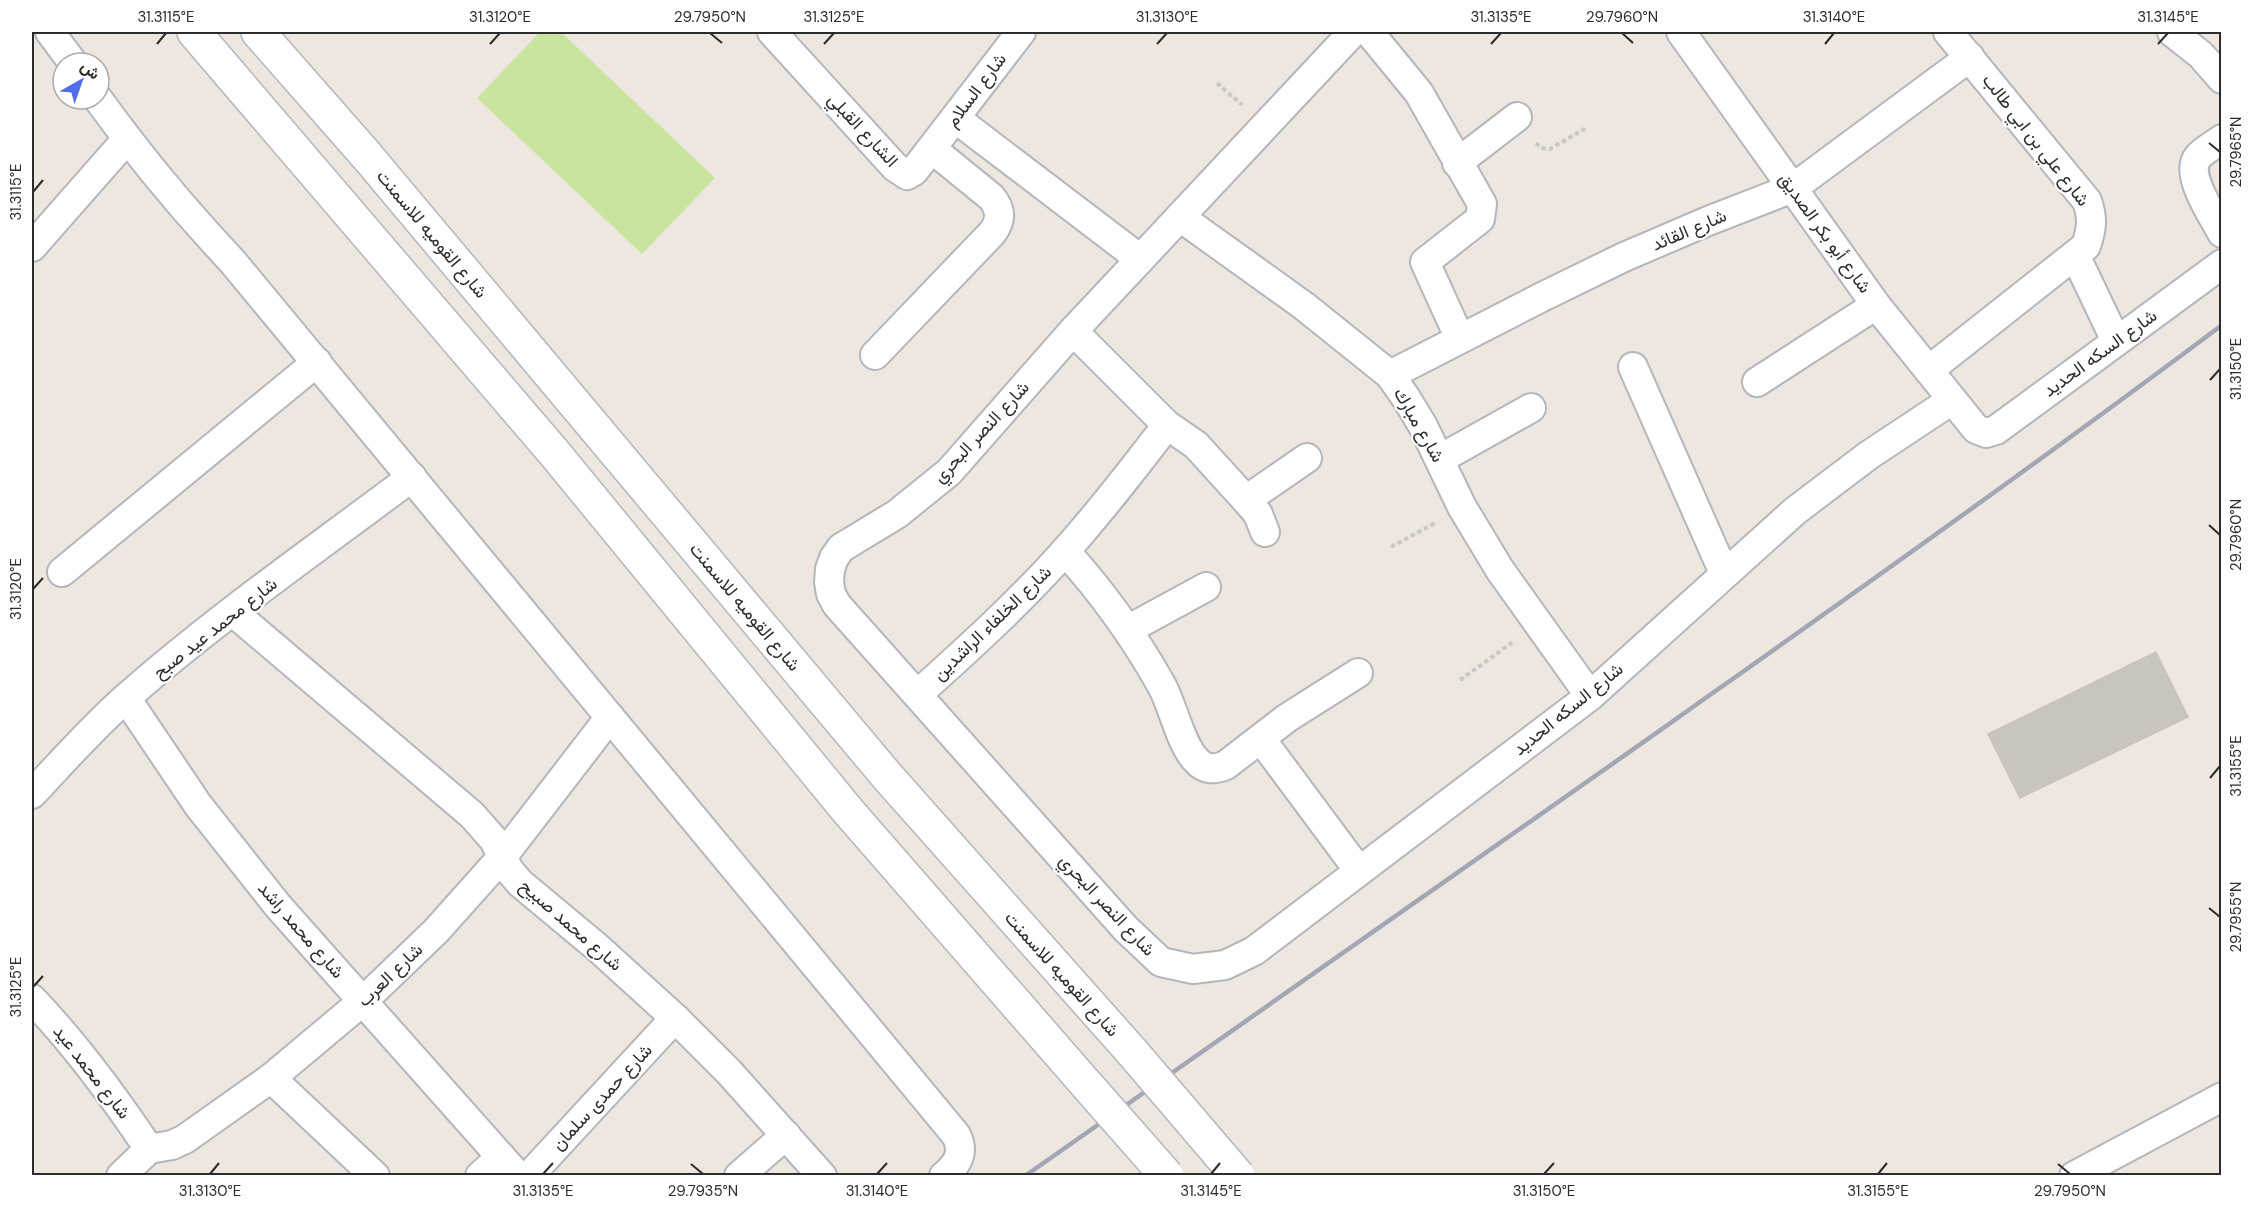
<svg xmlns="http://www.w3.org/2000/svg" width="2253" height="1207" viewBox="0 0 2253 1207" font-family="'DM Sans',Vazirmatn,sans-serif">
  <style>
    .pitch { fill: #c8e49f }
    .building { fill: #c9c5be; stroke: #c8c3ba; stroke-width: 1.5 }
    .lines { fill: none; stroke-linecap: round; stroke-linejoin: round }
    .minor-casing { stroke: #b4b6be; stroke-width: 32 }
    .secondary-casing { stroke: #b4b6be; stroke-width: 36 }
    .path { stroke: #c8c8c8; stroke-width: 4; stroke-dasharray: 4.5 3; stroke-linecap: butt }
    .minor { stroke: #fff; stroke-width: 28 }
    .secondary { stroke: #fff; stroke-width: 33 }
    .rail { stroke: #a3a6b5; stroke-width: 4.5 }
    .secondary-bridge-casing { stroke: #b4b6be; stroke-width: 36; stroke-linecap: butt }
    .secondary-bridge { stroke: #fff; stroke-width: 33 }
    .ticks { fill: none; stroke: #2c2c2c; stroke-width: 2 }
    .labels { text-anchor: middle; stroke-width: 4.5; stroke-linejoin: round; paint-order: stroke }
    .street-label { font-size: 18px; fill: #2c2c2c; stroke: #fff }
    .neatline { fill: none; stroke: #2c2c2c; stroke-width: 2 }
    .ticks-label { font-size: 15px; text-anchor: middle; fill: #2c2c2c }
  </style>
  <rect width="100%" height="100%" fill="#ede7e0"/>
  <polygon class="pitch" points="540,32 561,32 715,178 642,254 477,98"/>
  <polygon class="building" points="2156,652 2188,717 2020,798 1988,734"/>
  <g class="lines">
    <defs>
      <g id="minor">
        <polyline points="50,32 73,63"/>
        <polyline points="772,32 895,167 907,175 914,171 1021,32"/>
        <polyline points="1353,32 1073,331 949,472 897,514 841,548 834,558 830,569 829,582 831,594 837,605 1126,929 1161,962 1193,969 1225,965 1254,951 1590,696 1795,511 1869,455 1952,400"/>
        <polyline points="1369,32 1419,93 1482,204 1480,219 1425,262 1460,339"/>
        <polyline points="1681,32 1876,305 1976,429 1986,433 1996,430 2222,264"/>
        <polyline points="2172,32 2201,55 2222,79"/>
        <path d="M98,99C139,156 184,210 232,261L956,1135C965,1152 958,1164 944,1176"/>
        <polyline points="955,118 1140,259"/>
        <path d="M2222,139C2214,145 2204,150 2198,157C2184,174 2213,216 2222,233"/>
        <polyline points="1457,163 1517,117"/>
        <polyline points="1180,217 1304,306 1390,375 1406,398 1423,426 1462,507 1500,570 1590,696"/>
        <polyline points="32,247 127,139"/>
        <polyline points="2075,255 2116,341"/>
        <polyline points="1073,331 1167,425 1196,445 1246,500 1258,514 1265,532"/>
        <path d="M875,355L992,233C1002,220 1001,209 991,197L932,149"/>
        <polyline points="1633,367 1724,573"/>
        <path d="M1929,370L2086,246C2092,228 2093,218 2087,201L1948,32"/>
        <polyline points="1390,375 1542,297 1624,257 1708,221 1793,188 1970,57"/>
        <polyline points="1757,382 1876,305"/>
        <polyline points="1440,459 1531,408"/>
        <polyline points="1246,500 1307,458"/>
        <path d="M1065,551C1104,594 1134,636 1162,686C1173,706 1181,746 1197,761C1205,770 1215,770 1226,765L1287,718L1358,673"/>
        <polyline points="62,572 317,362"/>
        <polyline points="233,612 472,815 494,840 509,870 520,883 598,948 675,1018 729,1072 822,1176"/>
        <polyline points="1129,629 1206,587"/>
        <path d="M918,694C969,648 1020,602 1066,550C1102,510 1134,468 1167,425"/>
        <polyline points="126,698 198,805 278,906 518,1176"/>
        <polyline points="1261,739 1359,871"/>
        <path d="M32,794C63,761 93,727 127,697C217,618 316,549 412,477"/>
        <path d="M32,999C76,1045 113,1095 149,1149"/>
        <polyline points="271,1078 375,1176"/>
        <polyline points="121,1176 149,1149 172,1145 185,1139 271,1078 363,1001 436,931 503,856 610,717"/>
        <polyline points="480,1176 501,1157"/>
        <polyline points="529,1176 675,1018"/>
        <polyline points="739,1176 786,1135"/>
        <polyline points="2074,1176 2222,1097"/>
      </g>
      <g id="secondary">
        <polyline points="194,32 556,455 848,811 1086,1084"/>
        <polyline points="258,32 367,156 887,776 1133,1053"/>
      </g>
    </defs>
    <use href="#minor" class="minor-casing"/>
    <use href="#secondary" class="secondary-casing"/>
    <g class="path">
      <polyline points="1217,83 1242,105"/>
      <polyline points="1536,143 1541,148 1550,149 1586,128"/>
      <polyline points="1391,547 1435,523"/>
      <polyline points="1460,680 1513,642"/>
    </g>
    <use href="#minor" class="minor"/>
    <use href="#secondary" class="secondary"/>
    <path class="rail" d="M1025,1176C1253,1016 1481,858 1707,697C1880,575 2053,452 2222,325"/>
    <defs>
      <g id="secondary-bridge">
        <polyline points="1133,1053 1238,1176"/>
        <polyline points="1086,1084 1167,1176"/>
      </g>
    </defs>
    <use href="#secondary-bridge" class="secondary-bridge-casing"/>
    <use href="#secondary-bridge" class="secondary-bridge"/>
  </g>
  <path class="ticks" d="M710,33L722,43M1622,33L1633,43M157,44L166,33M490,44L500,33M824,44L834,33M1157,44L1167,33M1491,44L1501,33M1825,44L1834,33M2158,44L2168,33M2209,143L2220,152M33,192L43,180M2210,380L2220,369M2209,525L2220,535M33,589L43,578M2210,778L2220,766M2209,908L2220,917M33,987L43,976M691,1164L703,1174M2058,1164L2070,1174M210,1174L219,1163M543,1174L553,1163M877,1174L887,1163M1211,1174L1220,1163M1544,1174L1554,1163M1878,1174L1887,1163"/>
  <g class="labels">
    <g class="street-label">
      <text transform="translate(976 90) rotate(-53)" y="6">شارع السلام</text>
      <text transform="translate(863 130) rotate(47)" y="6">الشارع القبلي</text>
      <text transform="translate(2036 140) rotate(52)" y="6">شارع علي بن ابي طالب</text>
      <text transform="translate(1689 230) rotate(-23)" y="6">شارع القائد</text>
      <text transform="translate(1825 233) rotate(54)" y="6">شارع أبو بكر الصديق</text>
      <text transform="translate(432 234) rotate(50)" y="6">شارع القوميه للاسمنت</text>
      <text transform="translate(2100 353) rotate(-36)" y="6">شارع السكه الحديد</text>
      <text transform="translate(1419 425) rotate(60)" y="6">شارع مبارك</text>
      <text transform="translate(981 432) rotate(-47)" y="6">شارع النصر البحري</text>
      <text transform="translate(745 607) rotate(50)" y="6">شارع القوميه للاسمنت</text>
      <text transform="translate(992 623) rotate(-44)" y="6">شارع الخلفاء الراشدين</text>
      <text transform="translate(215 628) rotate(-38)" y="6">شارع محمد عيد صبح</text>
      <text transform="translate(1568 709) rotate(-39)" y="6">شارع السكه الحديد</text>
      <text transform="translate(1107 905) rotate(47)" y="6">شارع النصر البحري</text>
      <text transform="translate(571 925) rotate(41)" y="6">شارع محمد صبيح</text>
      <text transform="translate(301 930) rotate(49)" y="6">شارع محمد راشد</text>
      <text transform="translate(1062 974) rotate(48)" y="6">شارع القوميه للاسمنت</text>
      <text transform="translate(390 975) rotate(-44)" y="6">شارع العرب</text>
      <text transform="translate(92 1072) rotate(52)" y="6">شارع محمد عيد</text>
      <text transform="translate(602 1097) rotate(-47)" y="6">شارع حمدى سلمان</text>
    </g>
  </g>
  <rect width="2253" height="1207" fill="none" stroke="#ffffff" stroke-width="66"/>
  <g transform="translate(81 81) rotate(40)"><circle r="28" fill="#ffffff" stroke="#ababab" stroke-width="1.5"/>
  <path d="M0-4.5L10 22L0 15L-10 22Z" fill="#4f6eeb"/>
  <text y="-9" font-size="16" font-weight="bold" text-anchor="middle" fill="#2c2c2c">ش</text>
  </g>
  <rect x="33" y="33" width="2187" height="1141" class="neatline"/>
  <g class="ticks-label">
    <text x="166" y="22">31.3115°E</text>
    <text x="500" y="22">31.3120°E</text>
    <text x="710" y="22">29.7950°N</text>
    <text x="834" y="22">31.3125°E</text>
    <text x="1167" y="22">31.3130°E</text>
    <text x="1501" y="22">31.3135°E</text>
    <text x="1622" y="22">29.7960°N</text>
    <text x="1834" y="22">31.3140°E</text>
    <text x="2168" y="22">31.3145°E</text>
    <text transform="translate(2236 152) rotate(-90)" y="5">29.7965°N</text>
    <text transform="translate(16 192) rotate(-90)" y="5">31.3115°E</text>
    <text transform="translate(2236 369) rotate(-90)" y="5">31.3150°E</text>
    <text transform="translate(2236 535) rotate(-90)" y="5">29.7960°N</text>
    <text transform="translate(16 589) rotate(-90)" y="5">31.3120°E</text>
    <text transform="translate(2236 766) rotate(-90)" y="5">31.3155°E</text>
    <text transform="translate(2236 917) rotate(-90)" y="5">29.7955°N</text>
    <text transform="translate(16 987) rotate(-90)" y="5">31.3125°E</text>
    <text x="210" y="1196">31.3130°E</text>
    <text x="543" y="1196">31.3135°E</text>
    <text x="703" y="1196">29.7935°N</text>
    <text x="877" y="1196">31.3140°E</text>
    <text x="1211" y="1196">31.3145°E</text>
    <text x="1544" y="1196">31.3150°E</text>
    <text x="1878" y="1196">31.3155°E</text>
    <text x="2070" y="1196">29.7950°N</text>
  </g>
</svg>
